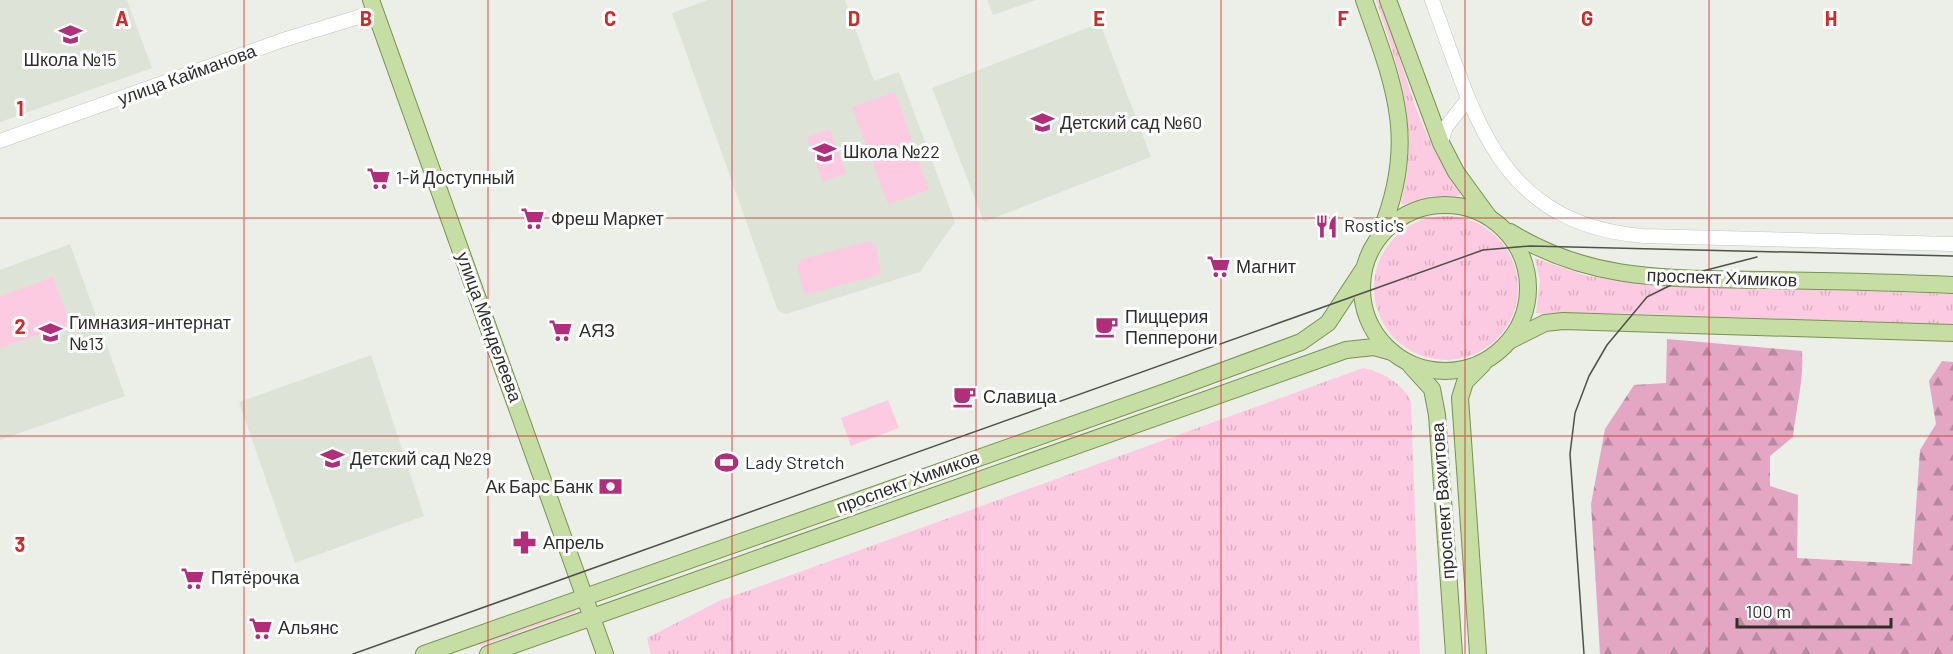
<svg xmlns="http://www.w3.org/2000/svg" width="1953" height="654" viewBox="0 0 1953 654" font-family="Barlow,sans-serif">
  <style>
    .built { fill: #dde3d7 }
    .grass { fill: url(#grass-tufts) }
    .forest { fill: url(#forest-firs) }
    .park { fill: #fdcbe1 }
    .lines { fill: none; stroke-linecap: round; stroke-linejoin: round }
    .minor-casing { stroke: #c1c4bd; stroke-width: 15 }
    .major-casing { stroke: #789251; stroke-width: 18 }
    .minor { stroke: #fff; stroke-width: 14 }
    .major { stroke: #c6dda3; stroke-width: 16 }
    .tram { stroke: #4e504d; stroke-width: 1.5 }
    .grid { fill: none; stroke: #d62828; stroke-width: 1.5; stroke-opacity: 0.55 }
    .labels { text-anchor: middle; stroke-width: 6; stroke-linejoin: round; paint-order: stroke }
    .poi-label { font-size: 18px; fill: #2e2f2d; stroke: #fff; text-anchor: start }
    .street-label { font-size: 18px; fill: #2e2f2d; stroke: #fff }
    .grid-label { font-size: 20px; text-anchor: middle; font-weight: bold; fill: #d62828; stroke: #fff; stroke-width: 6; stroke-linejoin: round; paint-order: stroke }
  </style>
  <defs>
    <pattern id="grass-tufts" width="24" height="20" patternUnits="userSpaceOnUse" patternTransform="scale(1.5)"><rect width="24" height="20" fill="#fdcbe1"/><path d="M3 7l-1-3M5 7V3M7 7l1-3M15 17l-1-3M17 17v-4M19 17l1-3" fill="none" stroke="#d9afc1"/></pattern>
    <pattern id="forest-firs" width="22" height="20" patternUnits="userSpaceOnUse" patternTransform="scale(1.5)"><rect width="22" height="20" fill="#e3a7c3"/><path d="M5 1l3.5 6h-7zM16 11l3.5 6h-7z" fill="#b8889f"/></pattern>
  </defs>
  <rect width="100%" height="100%" fill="#ecefe8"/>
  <g class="built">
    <polygon points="0,0 127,0 152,68 0,122"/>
    <polygon points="708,0 845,0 874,81 899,72 955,222 920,272 786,314 778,311 672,13"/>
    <polygon points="987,0 1036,0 993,15"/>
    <polygon points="1100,23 1151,157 984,222 932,88"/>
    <polygon points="70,244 125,396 0,440 0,270"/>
    <polygon points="371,355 424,516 295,563 239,402"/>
  </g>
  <g class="grass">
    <path d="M1376,0H1382C1403,64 1418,139 1461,191L1459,196H1430L1403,205L1401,202C1421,127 1399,71 1376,0Z"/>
    <circle cx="1446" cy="288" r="72"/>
    <polygon points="1535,258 1587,276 1649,285 1953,294 1953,325 1620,313 1536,313 1540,282"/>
    <path d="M1363,368C1381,371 1405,385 1411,402L1420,654H651L647,638L719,601Z"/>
    <polygon points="574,607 576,612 480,646 479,643"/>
  </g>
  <path class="forest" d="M1667,339L1802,351C1804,381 1796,407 1793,437L1770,456V486L1798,495L1797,558L1912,564L1920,450L1936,424L1929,381L1942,361L1953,362V654H1600L1591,504L1605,429L1634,385L1666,383Z"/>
  <g class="park">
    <polygon points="895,92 929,190 888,204 852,107"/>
    <polygon points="830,129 846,173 823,182 807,137"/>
    <polygon points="869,241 876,246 881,274 809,294 803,290 797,266 802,259"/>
    <polygon points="53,277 70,324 0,348 0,296"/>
    <polygon points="888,400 899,428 851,446 841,418"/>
  </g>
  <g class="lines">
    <defs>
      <g id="minor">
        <path d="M1432,0C1475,116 1497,224 1644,236L1953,244"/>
        <polyline points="0,141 283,40 375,12"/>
        <polyline points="1441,143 1446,127 1468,99"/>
      </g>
      <g id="major">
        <polyline points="371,0 605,654"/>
        <path d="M1364,0C1395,87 1418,142 1380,233"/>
        <polyline points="1388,0 1441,143 1456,172 1488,216"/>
        <circle cx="1445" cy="288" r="83"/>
        <path d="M1510,232C1593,283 1672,278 1766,280C1828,281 1891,282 1953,285"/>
        <polyline points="1511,340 1545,323 1563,321 1953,333"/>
        <polyline points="1411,366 1432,389 1437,415 1454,654"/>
        <polyline points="424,654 1168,391 1301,342 1328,323 1363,270"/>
        <polyline points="488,654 1346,350 1374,347 1392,352"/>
        <polyline points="1478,654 1460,398 1465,382 1483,364"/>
      </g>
    </defs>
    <use href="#minor" class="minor-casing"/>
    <use href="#major" class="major-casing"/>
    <use href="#minor" class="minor"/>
    <use href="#major" class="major"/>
    <g class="tram">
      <polyline points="353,654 1483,250 1530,246 1953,256"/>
      <polyline points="1584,654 1570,454 1575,413 1589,376 1607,345 1647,297 1695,273 1757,257"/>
    </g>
  </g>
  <path class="grid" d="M244,0V654M488,0V654M732,0V654M976,0V654M1221,0V654M1465,0V654M1709,0V654M0,218H1953M0,436H1953"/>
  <defs>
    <symbol id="school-bare" viewBox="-9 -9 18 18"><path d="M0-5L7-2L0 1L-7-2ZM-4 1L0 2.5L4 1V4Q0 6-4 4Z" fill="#b02f7a" stroke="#fff" stroke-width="2.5" paint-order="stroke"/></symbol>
    <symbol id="supermarket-bare" viewBox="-9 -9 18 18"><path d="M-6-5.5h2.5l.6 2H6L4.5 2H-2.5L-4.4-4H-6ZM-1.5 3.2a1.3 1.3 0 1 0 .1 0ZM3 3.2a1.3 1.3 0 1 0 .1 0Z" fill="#b02f7a" stroke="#fff" stroke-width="2.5" paint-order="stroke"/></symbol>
    <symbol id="restaurant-bare" viewBox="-9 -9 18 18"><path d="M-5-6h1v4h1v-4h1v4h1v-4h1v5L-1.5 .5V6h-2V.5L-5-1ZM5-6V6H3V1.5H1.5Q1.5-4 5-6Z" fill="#b02f7a" stroke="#fff" stroke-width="2.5" paint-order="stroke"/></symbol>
    <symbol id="cafe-bare" viewBox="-9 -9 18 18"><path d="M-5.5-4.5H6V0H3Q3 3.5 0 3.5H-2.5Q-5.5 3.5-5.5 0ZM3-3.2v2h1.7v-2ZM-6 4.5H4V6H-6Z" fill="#b02f7a" stroke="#fff" stroke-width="2.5" paint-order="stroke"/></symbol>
    <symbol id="stadium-bare" viewBox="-9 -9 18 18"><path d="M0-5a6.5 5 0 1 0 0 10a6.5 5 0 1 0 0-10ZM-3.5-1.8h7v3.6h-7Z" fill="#b02f7a" stroke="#fff" stroke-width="2.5" paint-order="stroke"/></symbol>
    <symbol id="bank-bare" viewBox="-9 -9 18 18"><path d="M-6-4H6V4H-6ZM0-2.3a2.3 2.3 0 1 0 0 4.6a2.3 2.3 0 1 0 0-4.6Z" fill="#b02f7a" stroke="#fff" stroke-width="2.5" paint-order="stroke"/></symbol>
    <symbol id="pharmacy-bare" viewBox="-9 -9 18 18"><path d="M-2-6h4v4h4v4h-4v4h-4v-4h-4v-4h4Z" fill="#b02f7a" stroke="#fff" stroke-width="2.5" paint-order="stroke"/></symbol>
  </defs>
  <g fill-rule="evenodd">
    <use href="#school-bare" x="54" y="18" width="33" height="33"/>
    <use href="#school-bare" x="1026" y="106" width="33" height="33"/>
    <use href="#school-bare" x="808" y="136" width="33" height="33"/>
    <use href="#supermarket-bare" x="362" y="162" width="33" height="33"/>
    <use href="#supermarket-bare" x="516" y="202" width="33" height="33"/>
    <use href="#restaurant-bare" x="1310" y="210" width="33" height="33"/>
    <use href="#supermarket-bare" x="1202" y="250" width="33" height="33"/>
    <use href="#cafe-bare" x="1090" y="310" width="33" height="33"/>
    <use href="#supermarket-bare" x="544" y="314" width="33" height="33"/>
    <use href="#school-bare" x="34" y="316" width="33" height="33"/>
    <use href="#cafe-bare" x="948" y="380" width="33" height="33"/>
    <use href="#school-bare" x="316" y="442" width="33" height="33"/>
    <use href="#stadium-bare" x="710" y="446" width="33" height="33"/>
    <use href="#bank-bare" x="594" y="470" width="33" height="33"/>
    <use href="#pharmacy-bare" x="508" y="526" width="33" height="33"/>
    <use href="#supermarket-bare" x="176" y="562" width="33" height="33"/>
    <use href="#supermarket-bare" x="244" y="612" width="33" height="33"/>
  </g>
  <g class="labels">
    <g class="poi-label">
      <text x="70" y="66" text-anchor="middle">Школа №15</text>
      <text x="1060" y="129">Детский сад №60</text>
      <text x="843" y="158">Школа №22</text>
      <text x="396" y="184">1-й Доступный</text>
      <text x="551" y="225">Фреш Маркет</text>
      <text x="1344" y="232">Rostic's</text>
      <text x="1236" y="273">Магнит</text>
      <text x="1125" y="323">Пиццерия<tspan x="1125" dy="21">Пепперони</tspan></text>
      <text x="69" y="329">Гимназия-интернат<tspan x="69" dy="21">№13</tspan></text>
      <text x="579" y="337">АЯЗ</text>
      <text x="983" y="403">Славица</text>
      <text x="350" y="465">Детский сад №29</text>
      <text x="745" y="469">Lady Stretch</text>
      <text x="593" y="493" text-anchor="end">Ак Барс Банк</text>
      <text x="543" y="549">Апрель</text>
      <text x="211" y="584">Пятёрочка</text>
      <text x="278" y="634">Альянс</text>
    </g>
    <g class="street-label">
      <text transform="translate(187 75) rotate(-20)" y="6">улица Кайманова</text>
      <text transform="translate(1722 278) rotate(2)" y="6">проспект Химиков</text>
      <text transform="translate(489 327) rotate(70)" y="6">улица Менделеева</text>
      <text transform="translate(908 482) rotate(-20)" y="6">проспект Химиков</text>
      <text transform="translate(1443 501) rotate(-94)" y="6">проспект Вахитова</text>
    </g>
  </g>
  <g class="grid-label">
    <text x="122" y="26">A</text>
    <text x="366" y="26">B</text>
    <text x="610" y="26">C</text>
    <text x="854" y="26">D</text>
    <text x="1099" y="26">E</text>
    <text x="1343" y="26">F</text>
    <text x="1587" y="26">G</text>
    <text x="1831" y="26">H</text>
    <text x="20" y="116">1</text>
    <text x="20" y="334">2</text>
    <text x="20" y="552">3</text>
  </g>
  <path d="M1737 618v9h154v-9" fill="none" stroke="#2e2f2d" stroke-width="3"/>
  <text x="1746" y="618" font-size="18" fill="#2e2f2d" stroke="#ffffff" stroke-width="4.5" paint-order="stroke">100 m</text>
</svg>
